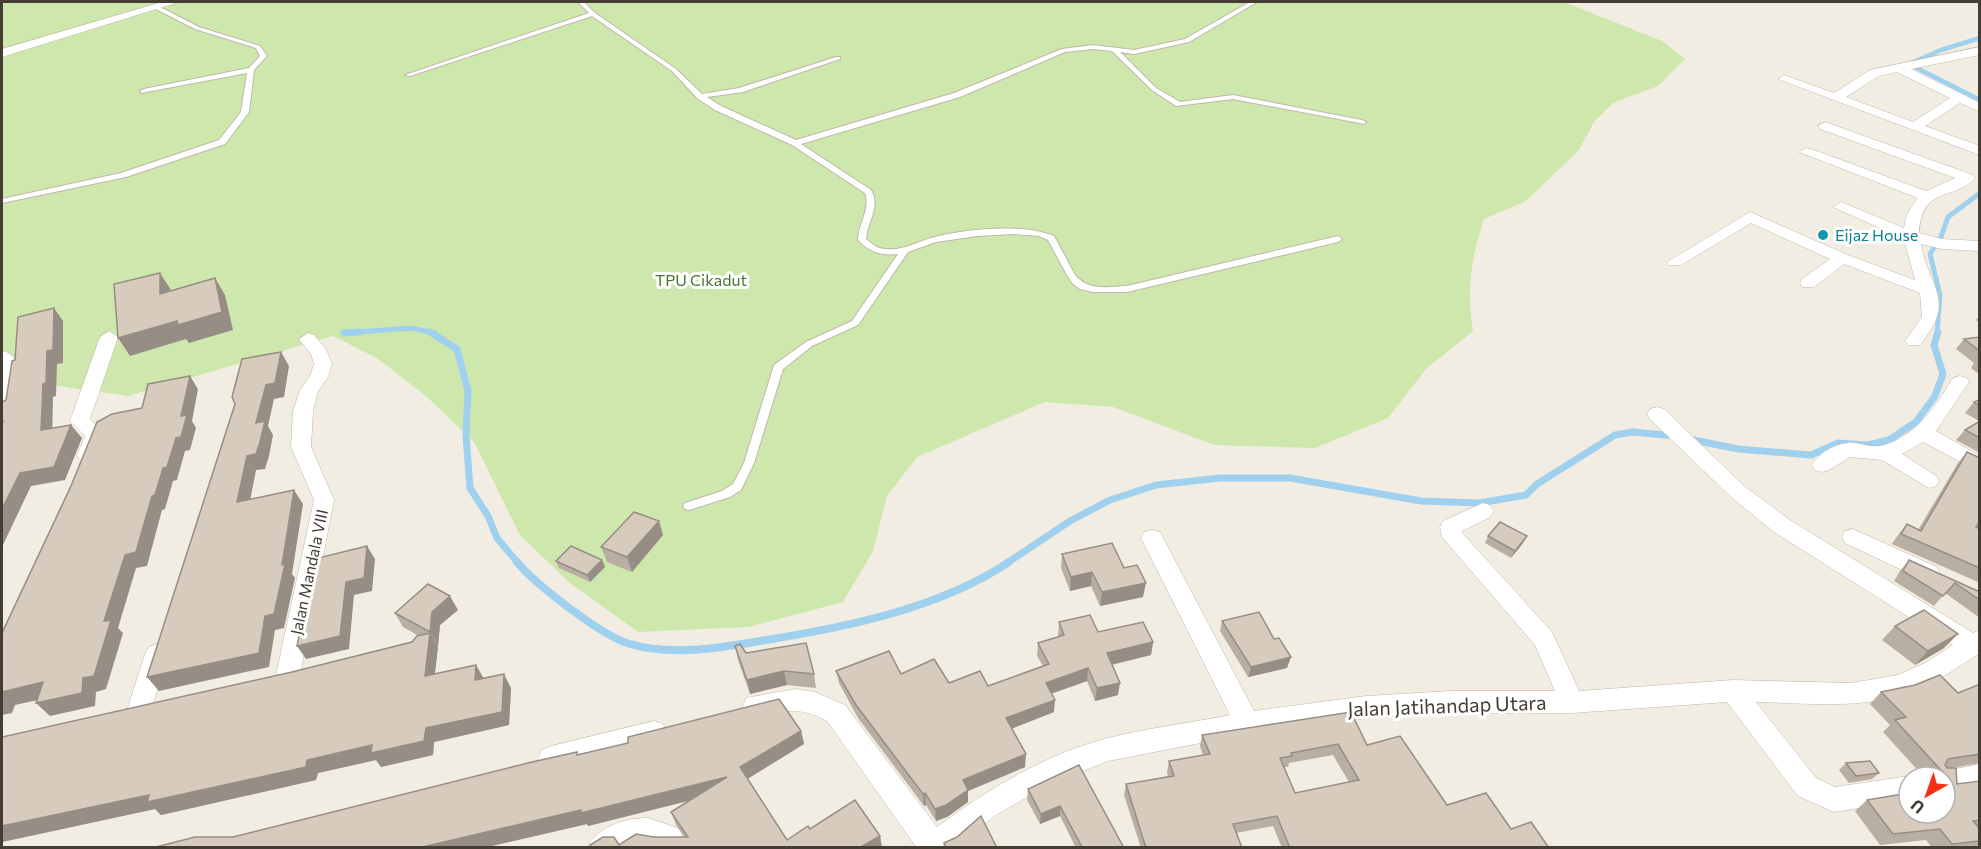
<svg xmlns="http://www.w3.org/2000/svg" width="1981" height="849" viewBox="0 0 1981 849" font-family="Commissioner,sans-serif">
  <style>
    .green { fill: #cee7ac }
    .lines { fill: none; stroke-linecap: round; stroke-linejoin: round }
    .stream-far3 { stroke: #9fd1ef; stroke-width: 4.5 }
    .stream-far2 { stroke: #9fd1ef; stroke-width: 5 }
    .stream-far1 { stroke: #9fd1ef; stroke-width: 7 }
    .stream { stroke: #9fd1ef; stroke-width: 8 }
    .lane-casing { stroke: #c0b7a9; stroke-width: 2 }
    .street-casing { stroke: #c0b7a9; stroke-width: 1 }
    .lane { fill: #fff; fill-rule: evenodd }
    .street { fill: #fff; fill-rule: evenodd }
    .wall { fill: #b8afa2; fill-rule: evenodd }
    .shaded-wall { fill: #968e84 }
    .building { fill: #d6cbbc; stroke: #968e84; stroke-width: 1.5; fill-rule: evenodd }
    .culture-dot { fill: #0f9aa8; stroke: #fff; stroke-width: 2 }
    .labels { text-anchor: middle; stroke-width: 6; stroke-linejoin: round; paint-order: stroke }
    .culture-label { font-size: 16px; fill: #0d838f; stroke: #fff; text-anchor: start }
    .park-label { font-size: 16px; fill: #477528; stroke: #fff }
    .street-label { font-size: 16px; fill: #443d34; stroke: #fff }
    .near-street-label { font-size: 20px; fill: #443d34; stroke: #fff }
  </style>
  <rect width="100%" height="100%" fill="#f2ede3"/>
  <path class="green" d="M2,2H1564L1662,41L1685,59L1658,86L1613,103L1594,122L1579,150L1526,201L1484,219C1470,264 1467,285 1473,331L1426,369L1388,418L1315,448L1214,445L1113,407L1045,402L917,457L887,496L873,551L843,602L749,627L638,632L571,584L520,535L474,442L427,397L377,358L333,336L128,396L44,384L2,372Z"/>
  <g class="lines">
    <polyline class="stream-far3" points="1980,38 1941,50 1909,64 1980,100"/>
    <g class="stream-far2">
      <polyline points="344,333 411,328 435,333"/>
      <polyline points="1937,333 1940,295 1930,254 1941,237 1948,217 1980,193"/>
    </g>
    <g class="stream-far1">
      <polyline points="430,332 457,349 468,391 466,435 470,488 488,516 497,538 518,563"/>
      <polyline points="344,333 359,332"/>
      <polyline points="1689,439 1738,449 1811,455 1838,443 1868,445 1889,440 1916,422 1935,396 1943,374 1934,345 1938,332"/>
      <polyline points="1007,563 1070,521 1110,500 1156,485 1220,478 1290,478 1421,501 1480,503 1526,495 1537,484 1615,435 1633,432 1675,436"/>
    </g>
    <path class="stream" d="M517,562C535,584 603,637 630,644C671,656 718,648 760,641C842,628 939,609 1009,562"/>
    <defs>
      <g id="lane">
        <path d="M578,2H584L595,13L676,69L702,94L739,88L836,57H840V59L743,92L707,97L721,106L796,140L954,93L1062,49L1093,45L1134,50L1185,39L1250,2H1257L1189,42L1134,54L1120,52L1156,88L1180,102L1233,95L1362,120L1366,122L1365,124L1233,99L1176,106L1152,90L1112,51L1093,49L1065,52L960,97L801,144L871,190C881,207 867,222 866,239C872,244 878,249 886,249C902,251 917,242 931,238C964,229 1022,223 1054,236L1075,275C1088,291 1108,287 1127,286L1338,236L1342,239L1338,242L1127,292H1093L1080,289L1073,284L1067,275L1048,240L1039,236L1012,234L977,236L936,242L908,252L858,325L812,346L783,369L754,463L741,490L730,497L689,510L685,509L683,506L685,503L722,491L733,484L744,463L774,365L806,342L852,321L898,254C882,256 869,252 858,240C858,224 871,209 865,193L792,145L715,110L697,98L672,71L592,16L410,76L405,75L589,13Z"/>
        <polygon points="154,6 158,6 199,27 260,46 267,56 254,70 249,112 225,144 126,177 2,203 2,199 121,173 219,140 241,112 247,73 141,93 140,91 144,89 249,68 260,56 256,48 195,29 154,8"/>
      </g>
      <g id="street">
        <polygon points="162,2 179,2 2,57 2,49"/>
        <path d="M1980,47V55L1911,69L1980,103V112L1960,103L1925,126L1980,146V155L1778,79L1784,75L1834,93L1870,70ZM1897,72L1950,98L1913,122L1846,97L1879,76Z"/>
        <path d="M1825,122L1973,175L1975,178C1954,202 1922,184 1919,233L1942,239L1980,241V251L1942,249L1921,244C1930,292 1957,299 1920,345H1908L1905,341L1922,317L1920,293L1844,264L1814,287H1802L1800,283L1802,279L1830,259L1751,223L1681,265H1669L1667,262L1750,212L1848,255L1915,280L1904,239L1833,207L1841,202L1846,204L1904,228L1907,214L1918,198L1799,152L1806,148L1811,149L1926,191L1955,178L1820,129L1818,126Z"/>
        <polygon points="109,331 118,337 90,419 105,434 94,460 80,460 77,455 85,436 70,421 100,337"/>
        <polygon points="308,333 314,335 326,349 332,364 328,377 318,391 313,411 311,447 334,500 300,675 297,682 288,685 279,682 276,675 314,500 291,447 293,411 300,390 310,376 314,364 311,354 299,339"/>
        <polygon points="5,351 14,357 12,410 9,415 2,416 2,352"/>
        <path d="M1960,376L1967,378L1969,382L1936,431L1980,456V472L1923,442L1902,454L1936,476L1939,481L1936,486L1929,488L1882,460L1850,457L1829,470L1822,472L1815,470L1812,465C1820,451 1840,441 1856,443C1866,445 1874,448 1884,445C1917,436 1936,405 1953,378Z"/>
        <path d="M1657,407L1664,409L1744,486L1790,520L1973,633L1980,630V653C1955,669 1931,686 1903,695C1856,709 1805,703 1756,702L1816,778L1835,787L1909,776L1912,777H1909V800L1834,812L1798,796L1727,702L1572,713H1451L1366,718L1247,734L1108,761L1048,785L996,815L954,848H917L827,721C811,712 798,709 780,712C768,713 758,718 746,714L743,706L746,698L796,689L815,692L845,705L937,827C988,789 1046,754 1108,738C1148,728 1190,723 1230,715L1141,538L1144,532L1152,530L1160,532L1254,711L1366,696L1451,691H1555L1535,645L1442,537L1440,527L1443,521L1483,503L1490,505L1494,511L1490,517L1462,531L1463,534L1552,632L1579,691L1733,680L1851,683L1898,675L1925,663L1953,645L1774,532L1730,496L1650,419L1647,414L1650,409Z"/>
        <polygon points="1853,529 1937,567 1940,573 1937,579 1929,582 1921,579 1845,543 1842,537 1845,531"/>
        <polygon points="157,644 165,647 169,654 151,710 148,718 139,721 130,718 127,710 145,654 149,647"/>
        <polygon points="654,721 663,724 667,732 663,740 654,743 551,770 542,766 538,758 542,750 551,746"/>
        <polygon points="1980,764 1980,788 1945,794 1945,777 1934,777 1936,773"/>
        <path d="M648,818L678,828L692,848H660L640,844L625,848H587C597,826 626,818 648,818Z"/>
      </g>
    </defs>
    <use href="#lane" class="lane-casing"/>
    <use href="#street" class="street-casing"/>
    <use href="#lane" class="lane"/>
    <use href="#street" class="street"/>
  </g>
  <g class="wall">
    <polygon points="1980,315 1980,323 1976,320"/>
    <polygon points="1980,335 1980,375 1971,368 1974,363 1956,349 1964,339 1978,338"/>
    <polygon points="1980,400 1980,453 1956,440 1965,430 1979,421 1965,413 1974,402"/>
    <polygon points="1967,452 1976,527 1980,529 1980,583 1892,544 1898,535 1907,524 1918,530 1958,463"/>
    <polygon points="663,535 632,572 607,562 601,547"/>
    <polygon points="1488,536 1523,543 1511,558 1485,543"/>
    <polygon points="1062,554 1124,568 1143,597 1100,606 1091,586 1070,591 1061,568"/>
    <polygon points="602,560 605,567 590,582 559,568 556,561"/>
    <polygon points="1909,560 1980,592 1980,618 1945,593 1934,606 1894,581 1900,571"/>
    <polygon points="458,610 440,625 438,646 437,645 438,647 435,673 483,678 511,688 509,725 434,742 433,755 381,767 376,760 318,773 316,780 161,815 155,809 2,842 2,737 292,672 412,642 419,636 403,627 395,613"/>
    <polygon points="1222,621 1287,668 1248,677 1220,631"/>
    <polygon points="1059,622 1098,632 1153,642 1151,655 1112,665 1118,695 1095,701 1087,681 1052,693 1054,712 1012,728 1025,767 968,791 968,802 947,817 936,821 926,805 924,806 858,718 839,683 836,671 901,674 949,683 988,686 1043,666 1037,656 1038,643 1058,637"/>
    <polygon points="1895,626 1944,648 1915,665 1882,640"/>
    <polygon points="735,646 746,653 814,674 816,688 787,685 750,694 738,660"/>
    <polygon points="1980,684 1980,763 1951,768 1957,784 1980,781 1980,847 1932,848 1926,840 1880,845 1855,811 1867,800 1945,813 1945,777 1924,777 1883,732 1890,725 1870,704 1881,692 1958,693"/>
    <polygon points="801,731 804,744 747,779 787,840 810,829 880,836 882,848 591,848 619,845 654,837 684,837 676,825 671,812 688,801 588,826 587,824 483,848 152,848 233,837 578,755"/>
    <path d="M1202,735L1367,745L1447,805L1511,829L1549,848H1282L1273,826L1236,833L1242,848H1141L1124,795L1126,784L1168,776L1167,772L1169,761L1203,755L1200,746ZM1333,755L1349,782L1295,793L1284,767H1288L1289,763Z"/>
    <polygon points="1846,763 1879,773 1872,779 1849,783 1839,770"/>
    <polygon points="1079,765 1124,848 1076,848 1060,816 1040,824 1027,800 1028,789"/>
  </g>
  <g class="shaded-wall">
    <polygon points="160,273 171,290 160,294"/>
    <polygon points="215,278 225,295 233,330 189,343 186,339 130,356 118,338"/>
    <polygon points="54,308 63,321 63,363 57,364 56,396 53,397 52,443 41,430 43,384 47,351"/>
    <polygon points="281,352 289,366 284,397 274,399 268,426 273,435 269,456 265,469 256,470 247,516 237,502 247,456 266,385"/>
    <polygon points="190,376 198,389 192,421 196,428 190,450 185,451 177,480 173,481 165,509 162,510 147,566 136,568 118,628 123,633 106,689 96,692 95,706 50,716 36,703 83,678 125,555 152,496 163,468 181,416"/>
    <polygon points="71,425 82,438 65,480 31,486 2,547 2,509 20,473"/>
    <polygon points="294,490 303,504 292,574 295,578 284,628 275,630 269,667 159,691 147,677 265,616 282,565"/>
    <polygon points="659,521 663,535 632,572 627,557"/>
    <polygon points="1527,536 1523,543 1511,558 1515,551"/>
    <polygon points="367,546 375,559 372,591 354,595 349,649 306,659 297,646 346,582"/>
    <polygon points="602,560 605,567 590,582 587,575"/>
    <polygon points="1092,572 1091,586 1070,591 1071,577"/>
    <polygon points="1146,583 1143,597 1100,606 1102,592"/>
    <polygon points="450,596 458,610 440,625 438,646 430,632 432,612"/>
    <polygon points="430,633 438,647 433,689 425,676"/>
    <polygon points="1958,634 1944,648 1915,665 1928,651"/>
    <polygon points="1153,642 1151,655 1105,666 1107,653"/>
    <polygon points="1291,657 1287,668 1248,677 1251,667"/>
    <polygon points="476,665 484,679 475,680"/>
    <polygon points="1088,668 1087,681 1045,696 1046,683"/>
    <polygon points="784,671 787,685 750,694 747,680"/>
    <polygon points="504,674 511,688 509,725 434,742 433,755 381,767 376,760 318,773 316,780 161,815 155,809 2,842 2,826 307,760 426,728"/>
    <polygon points="43,682 56,696 15,705 12,713 2,715 2,692"/>
    <polygon points="1120,683 1118,695 1095,701 1097,688"/>
    <polygon points="1055,700 1054,712 1006,731 1006,718"/>
    <polygon points="801,731 804,744 744,781 740,767"/>
    <polygon points="1026,754 1025,767 968,791 968,802 947,817 936,821 935,809 963,780"/>
    <polygon points="727,777 731,790 588,826 587,824 483,848 418,848"/>
    <polygon points="925,793 926,805 924,806 923,794"/>
    <polygon points="1060,806 1060,816 1040,824 1041,814"/>
    <polygon points="880,836 882,848 859,848"/>
  </g>
  <g class="building">
    <polygon points="160,273 160,294 215,278 222,312 178,325 177,321 118,338 114,284"/>
    <polygon points="54,308 53,350 47,351 46,383 43,384 41,430 71,425 54,467 20,473 2,509 2,424 3,421 2,421 2,402 6,400 12,361 15,360 18,317"/>
    <polygon points="1980,337 1980,351 1964,339"/>
    <polygon points="281,352 275,383 266,385 256,423 265,421 260,442 256,454 247,456 237,502 294,490 282,565 285,564 274,614 265,616 259,653 147,677 235,404 232,397 242,359"/>
    <polygon points="190,376 181,416 187,415 181,437 176,438 167,467 163,468 155,495 152,496 136,552 125,555 104,621 111,620 94,676 83,678 82,693 36,703 43,682 2,692 2,633 71,486 97,422 112,414 142,408 148,384"/>
    <polygon points="1980,400 1980,406 1974,402"/>
    <polygon points="1980,421 1980,438 1965,430"/>
    <polygon points="1967,452 1980,458 1980,521 1976,527 1980,529 1980,568 1901,534 1907,524 1921,531"/>
    <polygon points="634,512 659,521 627,557 601,547"/>
    <polygon points="1500,522 1527,536 1515,551 1488,536"/>
    <polygon points="1112,543 1124,568 1137,565 1146,583 1102,592 1092,572 1071,577 1062,554"/>
    <polygon points="367,546 364,578 346,582 340,636 297,646 314,559"/>
    <polygon points="571,546 602,560 587,575 556,561"/>
    <polygon points="1909,560 1980,592 1980,600 1955,583 1943,596 1903,571"/>
    <polygon points="428,584 450,596 432,612 430,632 395,613"/>
    <polygon points="1924,610 1958,634 1928,651 1895,626"/>
    <polygon points="1259,612 1274,639 1279,638 1291,657 1251,667 1222,621"/>
    <polygon points="1090,615 1098,632 1143,622 1153,642 1107,653 1120,683 1097,688 1088,668 1046,683 1055,700 1006,718 1026,754 963,780 968,790 946,805 935,809 925,793 923,794 856,705 836,671 889,651 901,674 934,659 949,683 980,671 988,686 1049,664 1038,643 1064,635 1059,622"/>
    <polygon points="430,633 425,676 476,665 475,680 504,674 502,712 426,728 424,741 371,753 372,745 307,760 306,767 147,802 149,795 2,826 2,737 292,672 412,642 417,636"/>
    <polygon points="806,643 814,674 784,671 747,680 735,646 740,644 746,653"/>
    <polygon points="1940,675 1958,693 1980,684 1980,754 1948,759 1945,765 1947,768 1956,768 1957,784 1980,781 1980,820 1973,821 1980,829 1980,841 1952,844 1940,829 1893,834 1867,800 1909,793 1909,813 1945,813 1945,780 1949,779 1895,720 1906,717 1881,692 1915,685"/>
    <polygon points="779,699 801,731 740,767 787,840 808,826 810,829 855,800 880,836 859,848 591,848 590,845 603,837 614,837 619,845 636,834 654,837 688,837 671,812 727,777 581,813 581,810 418,848 152,848 195,837 233,837 532,762 577,752 577,755 628,743 628,737"/>
    <path d="M1351,712L1367,745L1400,736L1447,805L1486,793L1511,829L1531,822L1549,848H1336L1335,847L1290,848L1277,816L1233,824L1242,848H1146L1126,784L1174,776L1169,761L1210,754L1202,735ZM1338,744L1359,780L1295,793L1280,758L1292,756L1291,753Z"/>
    <polygon points="1870,761 1879,773 1856,776 1846,763"/>
    <polygon points="1079,765 1124,848 1081,848 1082,847 1060,806 1041,814 1028,789"/>
    <polygon points="981,816 997,848 943,848 945,847 944,843 957,837"/>
  </g>
  <circle class="culture-dot" cx="1823" cy="235" r="6"/>
  <g class="labels">
    <g class="culture-label">
      <text x="1835" y="241">Eijaz House</text>
    </g>
    <g class="park-label">
      <text x="701" y="286">TPU Cikadut</text>
    </g>
    <g class="street-label">
      <text transform="translate(309 572) rotate(-78)" y="6">Jalan Mandala VIII</text>
    </g>
    <g class="near-street-label">
      <text transform="translate(1447 706) rotate(-2)" y="7">Jalan Jatihandap Utara</text>
    </g>
  </g>
  <rect width="1981" height="849" fill="none" stroke="#443d34" stroke-width="6"/>
  <g transform="translate(1927 795) rotate(220)"><circle r="28" fill="#ffffff" stroke="#b4b1ae" stroke-width="1.5"/>
  <path d="M0-4.5L10 22L0 15L-10 22Z" fill="#f92e13"/>
  <text y="-9" font-size="16" font-weight="bold" text-anchor="middle" fill="#443d34">U</text>
  </g>
</svg>
